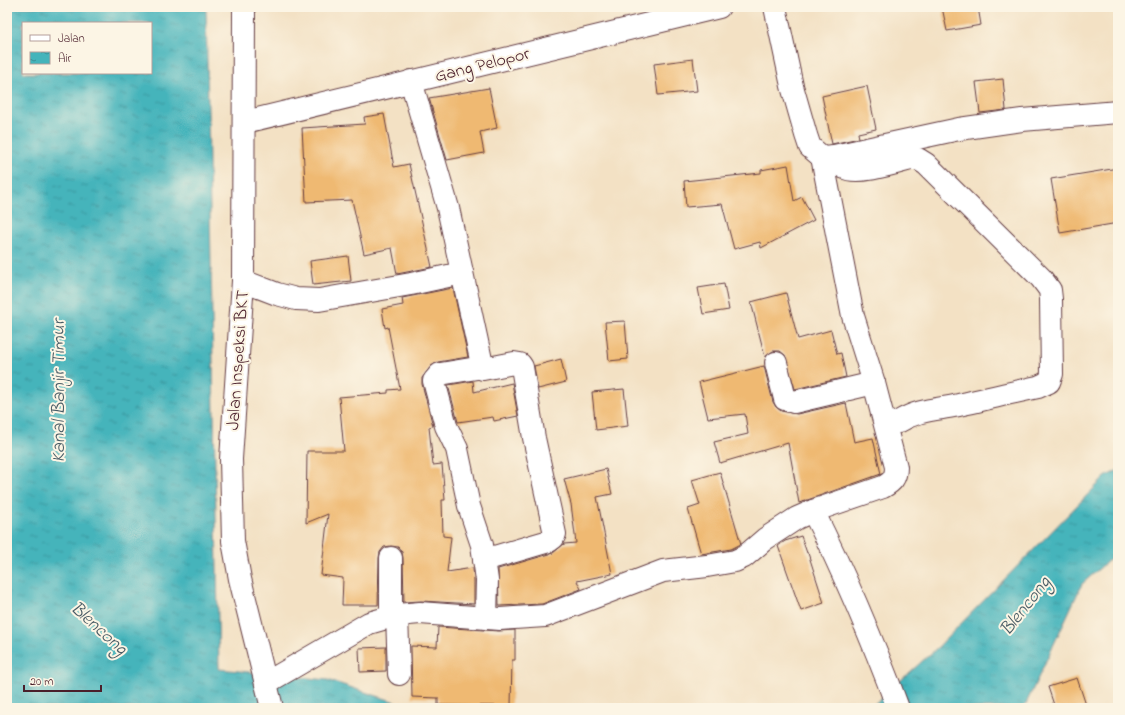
<svg xmlns="http://www.w3.org/2000/svg" width="1125" height="715" viewBox="0 0 1125 715" font-family="'Indie Flower',sans-serif">
  <style>
    .water { fill: url(#water-ripples); stroke: #476a73; fill-rule: evenodd }
    .building { fill: #efb972 }
    .lines { fill: none; stroke-linecap: round; stroke-linejoin: round }
    .street-casing { stroke: #633c42; stroke-width: 24 }
    .secondary-casing { stroke: #633c42; stroke-width: 24 }
    .street { stroke: #fff; stroke-width: 22 }
    .secondary { stroke: #fff; stroke-width: 22 }
    .labels { text-anchor: middle; stroke-width: 4; stroke-linejoin: round; paint-order: stroke }
    .street-label { font-size: 18px; fill: #4a1f2b; stroke: #fcf5e5 }
    .water-label { font-size: 19px; font-style: italic; fill: #485b65; stroke: #fcf5e5 }
  </style>
  <defs>
    <pattern id="water-ripples" width="26" height="14" patternUnits="userSpaceOnUse"><rect width="26" height="14" fill="#44b4bb"/><path d="M2 4q2-2 4 0t4 0M15 11q2-2 4 0t4 0" fill="none" stroke="#3b9298"/></pattern>
  </defs>
  <rect width="100%" height="100%" fill="#fcf5e5"/>
  <filter id="ink" filterUnits="userSpaceOnUse"><feTurbulence type="fractalNoise" baseFrequency=".025" numOctaves="2"/><feDisplacementMap in="SourceGraphic" scale="8" xChannelSelector="R" yChannelSelector="G"/><feConvolveMatrix kernelMatrix="1 2 1 2 8 2 1 2 1" color-interpolation-filters="sRGB"/></filter>
  <filter id="wash" filterUnits="userSpaceOnUse"><feTurbulence type="fractalNoise" baseFrequency=".012" numOctaves="4" result="noise"/><feDisplacementMap in="SourceGraphic" scale="16" xChannelSelector="R" yChannelSelector="G"/><feGaussianBlur stdDeviation="0.9" result="paint"/><feColorMatrix in="noise" values="0 0 0 0 0 0 0 0 0 0 0 0 0 0 0 0 0 1.4 0 .05"/><feComposite in="paint" operator="in"/></filter>
  <g filter="url(#wash)">
    <rect width="100%" height="100%" fill="#f3e1c4"/>
    <g class="water">
      <path d="M7,7H206L219,669L328,680L414,708H7ZM23,23H151V73H23Z"/>
      <polygon points="1118,470 1118,552 1082,584 1024,708 870,708 938,647 1105,477"/>
    </g>
    <g id="blocks">
      <g class="building">
        <polygon points="942,7 978,7 981,25 947,31"/>
        <polygon points="693,59 697,91 658,95 654,64"/>
        <polygon points="1003,79 1006,110 980,113 976,82"/>
        <polygon points="867,86 876,129 858,133 859,138 832,144 822,96"/>
        <polygon points="489,88 497,128 480,132 484,153 447,160 429,98"/>
        <polygon points="384,114 394,167 409,164 432,267 397,274 392,248 364,254 352,200 306,202 302,128 365,124 364,117"/>
        <polygon points="788,165 794,201 802,197 814,220 761,248 760,242 734,249 722,204 686,207 684,181 761,173 761,170"/>
        <polygon points="1118,168 1118,223 1060,233 1051,179"/>
        <polygon points="348,256 351,281 313,285 310,261"/>
        <polygon points="724,284 729,310 703,314 698,288"/>
        <polygon points="453,288 468,357 438,362 431,366 422,378 422,384 433,426 429,427 433,465 442,464 445,500 442,500 443,536 451,537 447,572 473,568 474,581 474,604 421,601 404,602 403,558 402,552 398,547 391,546 384,547 380,552 379,558 378,605 342,605 343,578 321,575 328,514 306,523 307,451 344,451 339,397 388,393 388,390 400,389 388,327 385,328 382,309 403,305 402,298"/>
        <polygon points="786,293 798,339 831,330 837,354 841,353 846,377 795,389 785,355 780,351 773,351 765,357 751,302"/>
        <polygon points="625,321 628,359 609,361 605,322"/>
        <polygon points="561,359 566,382 538,389 534,366"/>
        <polygon points="764,366 773,402 776,407 781,411 797,414 846,403 854,442 873,438 881,474 799,503 788,443 720,463 714,442 748,434 745,414 708,418 699,382"/>
        <polygon points="473,381 474,392 512,383 518,416 494,421 493,417 458,422 448,385"/>
        <polygon points="624,389 628,426 596,430 592,392"/>
        <polygon points="606,469 612,494 597,497 612,574 577,581 581,589 542,604 499,606 498,569 553,553 564,544 576,543 571,504 564,479"/>
        <polygon points="720,472 741,544 731,549 701,554 688,509 700,505 692,480"/>
        <polygon points="801,536 807,553 808,553 824,603 801,611 778,546 785,541"/>
        <polygon points="438,627 499,631 515,630 515,660 512,660 511,706 438,705 438,698 412,697 411,646 437,647"/>
        <polygon points="386,647 386,671 360,672 359,648"/>
        <polygon points="1077,678 1087,708 1055,708 1048,687"/>
      </g>
    </g>
  </g>
  <g filter="url(#ink)">
    <use href="#blocks" fill-opacity="0" stroke="#633c42" stroke-width="1"/>
    <g class="lines">
      <defs>
        <g id="street">
          <polyline points="775,7 792,86 806,135 810,147 822,157 834,156 959,129 1022,120 1118,112"/>
          <polyline points="411,81 448,208 483,369 514,363 520,364 522,367 534,438 555,534 553,538 549,541 484,560"/>
          <polyline points="245,122 719,7"/>
          <path d="M834,156C837,161 840,166 845,168C857,175 896,163 911,159H918L926,164L1041,278L1050,290L1051,299L1052,374L1049,382L1038,387C1010,393 982,400 954,406C932,410 918,410 898,422"/>
          <polyline points="243,281 277,294 296,299 319,300 411,284 462,273"/>
          <polyline points="776,363 785,399 794,402 874,383"/>
          <polyline points="483,367 440,374 434,381 446,426 457,449 469,506 482,545 487,580 486,618"/>
          <path d="M813,511C845,575 873,641 898,708"/>
          <polyline points="391,558 391,617"/>
          <polyline points="397,615 399,674"/>
          <path d="M266,683L369,623L397,615L420,613L500,619L545,616L663,571L707,566L735,561L744,557L765,539L797,518L813,511L883,487C892,482 896,478 896,467L874,383L853,316L822,157"/>
        </g>
        <polyline id="secondary" points="244,7 243,281 231,459 233,541 240,579 272,708"/>
      </defs>
      <use href="#street" class="street-casing"/>
      <use href="#secondary" class="secondary-casing"/>
      <use href="#street" class="street"/>
      <use href="#secondary" class="secondary"/>
    </g>
  </g>
  <g class="labels">
    <g class="street-label">
      <text transform="translate(482 64) rotate(-14)" y="6">Gang Pelopor</text>
      <text transform="translate(237 360) rotate(-86)" y="6">Jalan Inspeksi BKT</text>
    </g>
    <g class="water-label">
      <text transform="translate(57 391) rotate(-90)" y="7">Kanal Banjir Timur</text>
      <text transform="translate(1024 605) rotate(-52)" y="7">Blencong</text>
      <text transform="translate(100 627) rotate(42)" y="7">Blencong</text>
    </g>
  </g>
  <rect width="1125" height="715" fill="none" stroke="#fcf5e5" stroke-width="24"/>
  <rect x="22" y="22" width="130" height="52" fill="#fcf5e5" stroke="#b59f9b"/>
  <rect x="30" y="35" width="20" height="6" fill="#ffffff" stroke="#b59f9b"/>
  <text x="58" y="42" font-size="12" fill="#4a1f2b">Jalan</text>
  <rect x="30" y="52" width="20" height="12" fill="url(#water-ripples)" stroke="#b59f9b"/>
  <text x="58" y="62" font-size="12" fill="#4a1f2b">Air</text>
  <path d="M24 685v6h77v-6" fill="none" stroke="#4a1f2b" stroke-width="2"/>
  <text x="30" y="685" font-size="12" fill="#4a1f2b" stroke="#fcf5e5" stroke-width="3" paint-order="stroke">20 m</text>
</svg>
